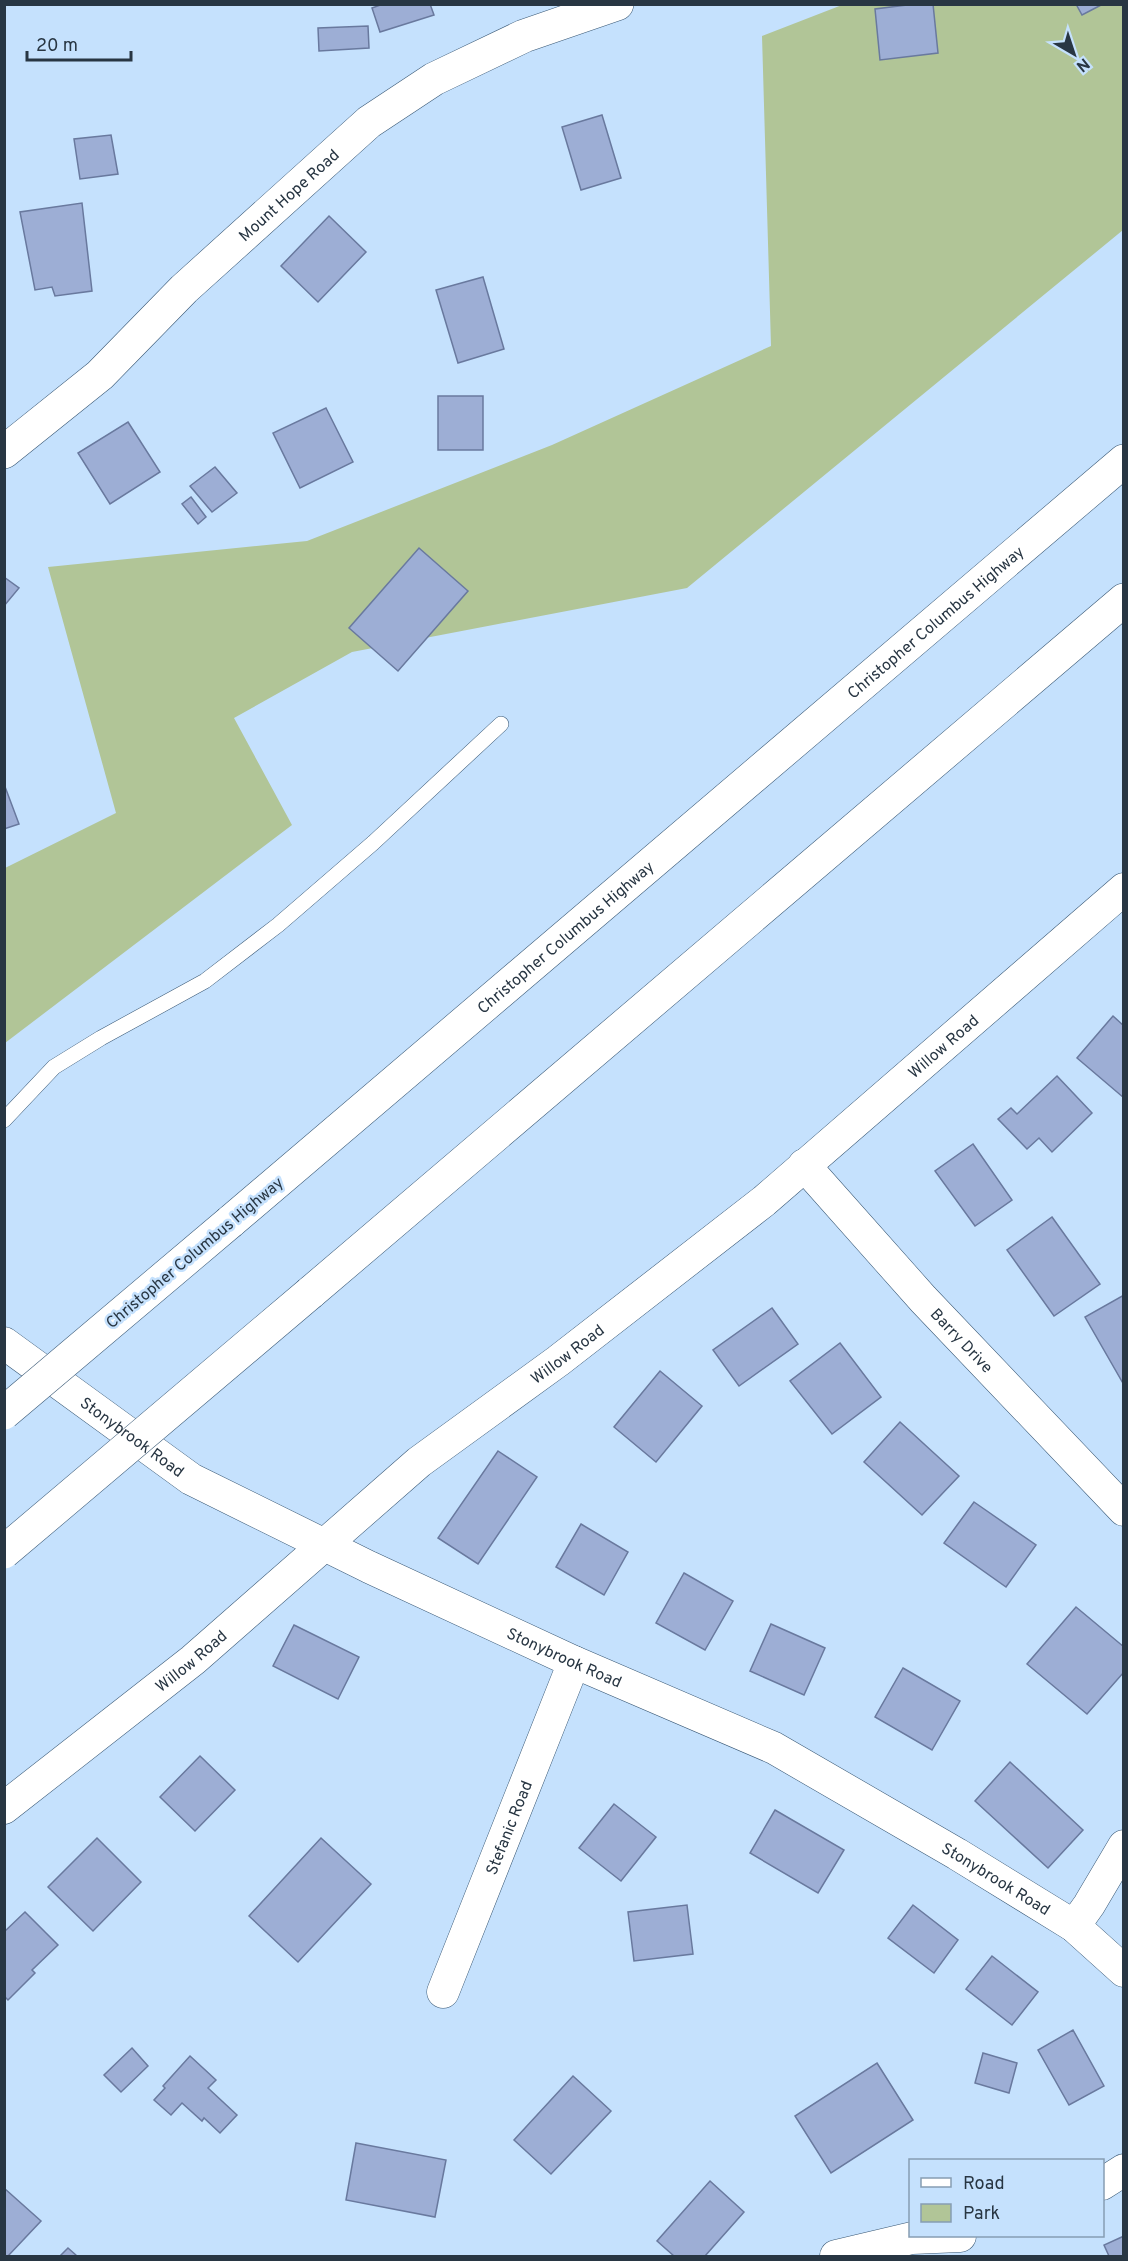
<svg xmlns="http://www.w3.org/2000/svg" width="1128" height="2261" viewBox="0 0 1128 2261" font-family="Overpass,sans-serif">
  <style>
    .green { fill: #b1c597 }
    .building { fill: #9daed5; stroke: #69799e; stroke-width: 1.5 }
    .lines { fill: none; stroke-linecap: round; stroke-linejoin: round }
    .lane-casing { stroke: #395875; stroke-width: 16 }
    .street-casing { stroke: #395875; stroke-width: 33 }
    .secondary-casing { stroke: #395875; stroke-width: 34 }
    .highway-casing { stroke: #395875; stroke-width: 34 }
    .lane { stroke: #fff; stroke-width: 15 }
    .street { stroke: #fff; stroke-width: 32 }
    .secondary { stroke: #fff; stroke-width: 33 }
    .highway { stroke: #fff; stroke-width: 33 }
    .highway-bridge-casing { stroke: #395875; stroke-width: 34; stroke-linecap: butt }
    .highway-bridge { stroke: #fff; stroke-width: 33 }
    .labels { text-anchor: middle; stroke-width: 5; stroke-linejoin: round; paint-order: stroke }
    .street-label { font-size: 16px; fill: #283643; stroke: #c5e1fd }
  </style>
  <rect width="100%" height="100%" fill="#c5e1fd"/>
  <polygon class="green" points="842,5 1123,5 1123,230 687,588 352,652 234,718 292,825 5,1043 5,868 116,813 48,567 307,541 552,445 771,346 762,36"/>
  <g class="building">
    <polygon points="383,4 430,4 434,15 380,32 372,8"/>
    <polygon points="915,4 933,4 938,53 880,60 875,9"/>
    <polygon points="1076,4 1103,4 1082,15"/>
    <polygon points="368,26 369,48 319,51 318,28"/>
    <polygon points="602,115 621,178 581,190 562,127"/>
    <polygon points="111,135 118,174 80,179 74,139"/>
    <polygon points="82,203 92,291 55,296 52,287 35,290 20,212"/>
    <polygon points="329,216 366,252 318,302 281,266"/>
    <polygon points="483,277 504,349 458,363 436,290"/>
    <rect x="438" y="396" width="45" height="54"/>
    <polygon points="326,408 353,462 300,488 273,433"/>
    <polygon points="128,422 160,472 110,504 78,453"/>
    <polygon points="215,467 237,493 212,512 190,486"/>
    <polygon points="191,497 206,517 198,524 182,504"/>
    <polygon points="419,548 468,591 398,671 349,628"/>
    <polygon points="4,577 19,588 4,606"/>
    <polygon points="4,784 19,824 4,829"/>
    <polygon points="1113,1016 1124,1026 1124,1098 1077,1058"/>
    <polygon points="1057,1076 1092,1113 1052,1152 1039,1138 1027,1149 998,1119 1011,1108 1017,1114"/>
    <polygon points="973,1144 1012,1200 975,1226 935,1171"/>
    <polygon points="1052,1217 1100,1284 1054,1316 1007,1250"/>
    <polygon points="1124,1295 1124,1385 1085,1317"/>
    <polygon points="772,1308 798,1344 739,1386 713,1350"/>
    <polygon points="840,1343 881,1397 832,1434 790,1381"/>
    <polygon points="660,1371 702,1406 656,1462 614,1427"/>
    <polygon points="900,1422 959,1476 922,1515 864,1462"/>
    <polygon points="498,1451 537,1477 478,1564 438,1538"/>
    <polygon points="974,1502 1036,1545 1006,1587 944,1543"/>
    <polygon points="581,1524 628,1552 604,1595 556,1567"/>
    <polygon points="684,1573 733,1601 705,1650 656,1623"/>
    <polygon points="1076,1607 1124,1647 1124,1672 1087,1714 1027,1664"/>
    <polygon points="771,1624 825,1648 804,1695 750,1671"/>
    <polygon points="294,1625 359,1657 338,1699 273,1666"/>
    <polygon points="903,1668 960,1701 932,1750 875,1717"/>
    <polygon points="200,1756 235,1790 195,1831 160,1797"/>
    <polygon points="1010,1762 1083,1830 1048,1868 975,1801"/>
    <polygon points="614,1804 656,1837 621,1881 579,1848"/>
    <polygon points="775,1810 844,1850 818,1893 750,1853"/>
    <polygon points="97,1838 141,1882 93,1931 48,1887"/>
    <polygon points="321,1838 371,1884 298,1962 249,1916"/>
    <polygon points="687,1905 693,1954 634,1961 628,1912"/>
    <polygon points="913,1905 958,1940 934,1973 888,1938"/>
    <polygon points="25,1912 58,1945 32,1970 35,1973 8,2000 4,1996 4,1932"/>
    <polygon points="992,1956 1038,1992 1012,2025 966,1989"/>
    <polygon points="1073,2030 1104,2086 1069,2105 1038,2050"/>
    <polygon points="132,2048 148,2066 121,2092 104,2075"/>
    <polygon points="983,2053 1017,2063 1009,2093 975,2083"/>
    <polygon points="190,2056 216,2080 208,2088 237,2115 220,2133 204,2118 202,2121 182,2103 171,2115 154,2100 165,2088 163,2086"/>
    <polygon points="877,2063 913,2120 831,2173 795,2116"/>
    <polygon points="573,2076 611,2111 551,2174 514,2140"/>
    <polygon points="356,2143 446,2160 435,2217 346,2200"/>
    <polygon points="710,2181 744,2212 705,2256 674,2256 657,2241"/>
    <polygon points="4,2188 41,2221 8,2256 4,2256"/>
    <polygon points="1124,2236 1124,2256 1109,2256 1104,2245"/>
    <polygon points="68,2248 77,2256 60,2256"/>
  </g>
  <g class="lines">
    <defs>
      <polyline id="lane" points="4,1120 54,1067 101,1038 205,981 278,925 373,843 501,724"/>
      <g id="street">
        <path id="s1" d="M804,1165L923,1299L1124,1510"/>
        <path id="s2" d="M4,1343L191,1479L369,1567L574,1662L774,1748L957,1854L1074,1926L1124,1971"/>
        <path id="s3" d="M4,1808L193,1660L419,1462L558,1361L764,1201L1124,889"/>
        <polyline points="1074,1926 1089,1905 1124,1846"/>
        <path id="s4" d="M443,1992L574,1662"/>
        <polyline points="1102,2184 1124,2170"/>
        <polyline points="836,2256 912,2238 960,2236"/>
      </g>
      <g id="secondary">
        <path id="s5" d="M4,452L100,375L184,289L369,122L434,79L524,36L617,4"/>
      </g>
      <g id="highway">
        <path id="s6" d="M230,1222L1124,461"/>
        <polyline points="310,1293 1124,600"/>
      </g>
    </defs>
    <use href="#lane" class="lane-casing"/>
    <use href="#street" class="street-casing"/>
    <use href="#secondary" class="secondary-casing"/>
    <use href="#highway" class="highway-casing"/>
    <use href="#lane" class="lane"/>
    <use href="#street" class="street"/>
    <use href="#secondary" class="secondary"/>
    <use href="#highway" class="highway"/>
    <defs>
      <g id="highway-bridge">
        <polyline points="4,1413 230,1222"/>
        <polyline points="4,1552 310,1293"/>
      </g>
    </defs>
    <use href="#highway-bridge" class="highway-bridge-casing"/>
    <use href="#highway-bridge" class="highway-bridge"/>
  </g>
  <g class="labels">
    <g class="street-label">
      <text dy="6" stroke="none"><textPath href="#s5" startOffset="384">Mount Hope Road</textPath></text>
      <text dy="6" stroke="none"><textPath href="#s6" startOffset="926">Christopher Columbus Highway</textPath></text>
      <text dy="6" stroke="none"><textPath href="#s6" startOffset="440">Christopher Columbus Highway</textPath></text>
      <text dy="6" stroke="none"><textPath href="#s3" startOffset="1210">Willow Road</textPath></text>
      <text transform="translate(194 1252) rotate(-40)" y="6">Christopher Columbus Highway</text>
      <text dy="6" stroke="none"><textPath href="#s1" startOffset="236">Barry Drive</textPath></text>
      <text dy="6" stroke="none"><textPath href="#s3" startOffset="724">Willow Road</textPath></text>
      <text dy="6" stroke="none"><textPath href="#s2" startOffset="159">Stonybrook Road</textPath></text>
      <text dy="6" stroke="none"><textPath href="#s2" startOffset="645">Stonybrook Road</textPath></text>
      <text dy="6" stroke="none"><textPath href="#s3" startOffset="238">Willow Road</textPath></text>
      <text dy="6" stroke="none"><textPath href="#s4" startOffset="177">Stefanic Road</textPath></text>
      <text dy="6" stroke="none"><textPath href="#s2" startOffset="1131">Stonybrook Road</textPath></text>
    </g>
  </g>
  <rect width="1128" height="2261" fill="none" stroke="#283643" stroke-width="12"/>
  <rect x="909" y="2159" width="195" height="78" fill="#c5e1fd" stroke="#869db3" stroke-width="1.5"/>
  <rect x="921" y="2178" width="30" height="9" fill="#ffffff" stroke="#869db3" stroke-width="1.5"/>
  <text x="963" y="2189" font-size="18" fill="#283643">Road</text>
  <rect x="921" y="2204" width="30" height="18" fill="#b1c597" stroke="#869db3" stroke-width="1.5"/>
  <text x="963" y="2219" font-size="18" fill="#283643">Park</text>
  <g transform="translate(1074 54) rotate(141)" stroke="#c5e1fd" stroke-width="4.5" paint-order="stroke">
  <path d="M0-4.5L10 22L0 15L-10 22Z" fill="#283643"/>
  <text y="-9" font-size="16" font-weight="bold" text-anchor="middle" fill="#283643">N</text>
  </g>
  <path d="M27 51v9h104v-9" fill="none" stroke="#283643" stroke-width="3"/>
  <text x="36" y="51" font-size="18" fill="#283643" stroke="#c5e1fd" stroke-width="4.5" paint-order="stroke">20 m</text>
</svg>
